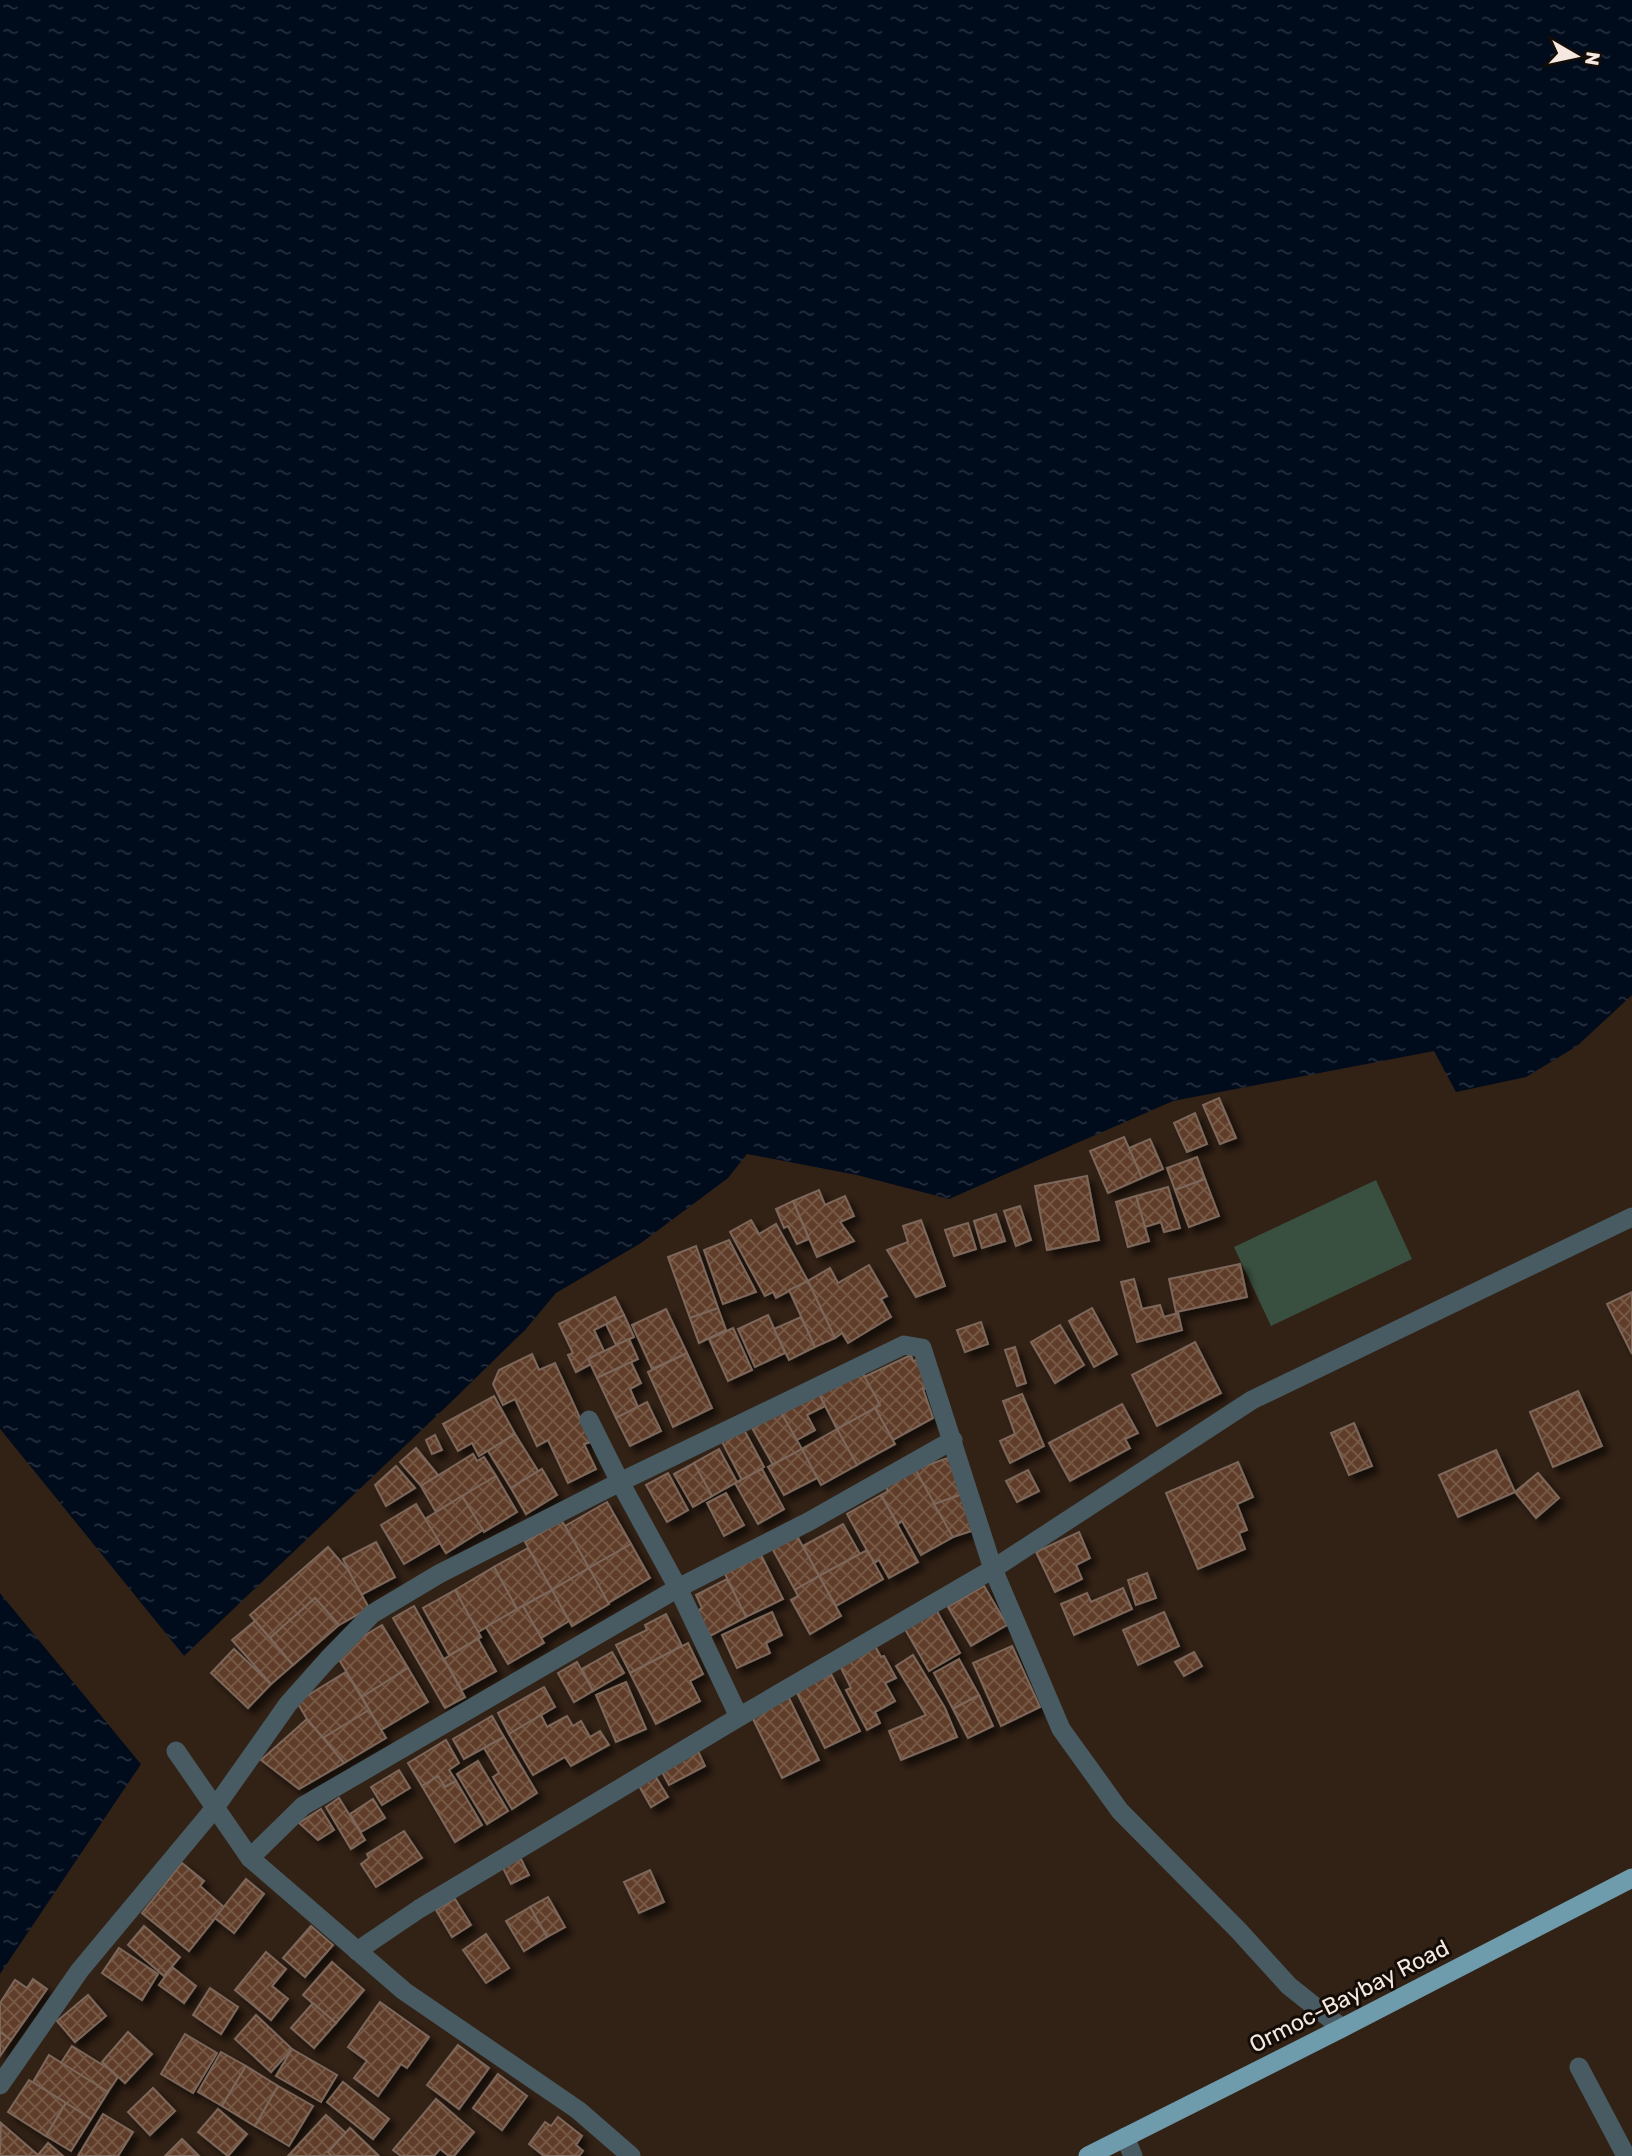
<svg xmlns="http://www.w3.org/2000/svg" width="1632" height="2156" viewBox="0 0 1632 2156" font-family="Rubik,sans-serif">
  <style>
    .pitch { fill: #394f40 }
    .water { fill: url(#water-ripples) }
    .pier { fill: #322115 }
    .building { fill: url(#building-cross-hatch); stroke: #7d675b; stroke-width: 2; filter: url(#shadow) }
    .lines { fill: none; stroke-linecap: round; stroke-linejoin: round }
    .service { stroke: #485b62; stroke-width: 19 }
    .minor { stroke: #485b62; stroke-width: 19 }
    .trunk { stroke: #6f9cac; stroke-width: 19 }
    .labels { text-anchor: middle; stroke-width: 6; stroke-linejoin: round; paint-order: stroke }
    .street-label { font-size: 23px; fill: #f4e8e0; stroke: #140c07 }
  </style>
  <defs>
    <pattern id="water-ripples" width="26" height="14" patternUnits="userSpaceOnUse" patternTransform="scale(1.75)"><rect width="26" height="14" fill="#000b1c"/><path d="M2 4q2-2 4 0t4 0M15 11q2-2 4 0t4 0" fill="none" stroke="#262f3d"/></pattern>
    <pattern id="building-cross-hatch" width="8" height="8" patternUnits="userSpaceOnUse" patternTransform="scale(1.75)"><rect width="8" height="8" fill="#613e2a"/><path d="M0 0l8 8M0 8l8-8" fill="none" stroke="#785a49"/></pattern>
    <filter id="shadow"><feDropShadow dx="6" dy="6" stdDeviation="3.5" flood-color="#0009"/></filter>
  </defs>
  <rect width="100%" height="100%" fill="#322115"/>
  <polygon class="pitch" points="1376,1180 1412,1259 1271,1326 1234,1247"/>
  <g class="water">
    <polygon points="0,0 1632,0 1632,995 1577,1046 1526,1077 1456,1092 1434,1051 1173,1101 949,1199 857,1175 747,1154 728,1178 641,1243 556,1293 525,1330 449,1404 184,1656 0,1429"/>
    <polygon points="0,1593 141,1764 0,1974"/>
  </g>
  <g class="pier">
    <polygon points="0,1429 184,1656 183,1659 0,1435"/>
    <polygon points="0,1590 142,1761 141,1764 0,1593"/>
  </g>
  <g class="building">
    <polygon points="1219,1098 1236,1138 1220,1144 1203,1105"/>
    <polygon points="1195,1113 1207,1144 1187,1152 1174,1123"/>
    <polygon points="1124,1137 1142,1178 1108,1193 1090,1151"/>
    <polygon points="1150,1139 1163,1169 1142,1178 1129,1148"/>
    <polygon points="1197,1157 1205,1179 1175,1190 1167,1168"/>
    <polygon points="1087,1176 1099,1240 1047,1250 1035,1186"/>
    <polygon points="1205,1179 1219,1216 1189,1227 1175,1190"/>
    <polygon points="1168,1187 1180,1228 1164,1232 1161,1222 1145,1227 1136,1196"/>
    <polygon points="819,1190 825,1205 845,1196 854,1216 840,1222 854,1241 817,1257 793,1201"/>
    <polygon points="1136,1196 1149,1241 1128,1247 1116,1202"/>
    <polygon points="793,1201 809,1239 797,1244 788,1226 784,1228 776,1209"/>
    <polygon points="1020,1206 1031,1240 1016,1246 1004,1211"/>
    <polygon points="996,1214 1005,1241 982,1248 974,1221"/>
    <polygon points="751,1220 759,1234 776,1224 808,1281 776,1298 773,1292 765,1296 730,1232"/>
    <polygon points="921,1220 945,1286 916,1297 887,1250 908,1242 903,1226"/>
    <polygon points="968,1223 976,1249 954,1256 945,1230"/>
    <polygon points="729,1240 756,1292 723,1304 704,1250"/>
    <polygon points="696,1246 718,1308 690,1318 668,1257"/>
    <polygon points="1240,1264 1247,1297 1176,1312 1169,1279"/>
    <polygon points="869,1265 887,1296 881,1299 891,1317 848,1343 842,1333 835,1338 808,1281 830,1268 838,1283"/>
    <polygon points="1134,1279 1142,1309 1160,1305 1164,1317 1178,1313 1182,1330 1137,1342 1121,1282"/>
    <polygon points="808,1281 835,1338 815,1347 789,1290"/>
    <polygon points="1632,1292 1632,1354 1607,1304"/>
    <polygon points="615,1297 624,1315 594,1330 604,1351 588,1359 591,1364 576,1372 568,1355 573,1353 559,1324"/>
    <polygon points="718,1308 726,1330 699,1343 690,1318"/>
    <polygon points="1092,1308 1117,1354 1094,1367 1069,1321"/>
    <polygon points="666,1309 687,1353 652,1369 632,1325"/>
    <polygon points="624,1315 634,1337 616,1345 606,1324"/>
    <polygon points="768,1315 785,1353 755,1367 738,1329"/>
    <polygon points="801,1317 815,1347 789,1360 774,1329"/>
    <polygon points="981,1322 988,1344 965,1352 957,1330"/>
    <polygon points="1060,1325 1084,1365 1055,1383 1031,1342"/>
    <polygon points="733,1328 752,1370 728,1381 709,1339"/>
    <polygon points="629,1339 638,1359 597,1378 588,1359"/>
    <polygon points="1195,1342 1221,1393 1157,1426 1132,1375"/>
    <polygon points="1015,1347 1026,1383 1017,1386 1005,1350"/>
    <polygon points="687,1353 712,1408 673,1427 648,1372"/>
    <polygon points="532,1354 539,1370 555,1363 591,1442 584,1444 596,1469 568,1483 548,1440 537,1446 515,1399 503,1405 493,1384 499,1370"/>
    <polygon points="911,1355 913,1361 917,1360 927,1388 923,1389 933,1418 893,1440 875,1408 880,1405 864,1377"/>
    <polygon points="631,1362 641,1383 630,1389 638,1407 616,1418 597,1378"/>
    <polygon points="861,1370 880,1405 837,1429 819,1394"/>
    <polygon points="1578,1391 1602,1446 1553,1467 1530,1412"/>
    <polygon points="819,1394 825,1406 807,1415 815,1430 797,1440 780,1411"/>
    <polygon points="1022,1394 1044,1446 1010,1463 1000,1441 1015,1434 1003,1401"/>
    <polygon points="494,1396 515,1434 479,1456 472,1443 458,1451 443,1424"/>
    <polygon points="647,1402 661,1431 630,1446 616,1418"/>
    <polygon points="1122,1404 1138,1433 1125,1439 1130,1448 1070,1481 1049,1443"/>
    <polygon points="875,1408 895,1444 857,1465 837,1429"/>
    <polygon points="780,1411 802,1449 773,1465 751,1426"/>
    <polygon points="1354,1423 1372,1466 1349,1475 1331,1433"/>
    <polygon points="743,1428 764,1467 742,1480 721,1440"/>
    <polygon points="837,1429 857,1465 821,1485 802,1449"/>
    <polygon points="515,1434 538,1471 511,1488 488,1451"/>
    <polygon points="435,1435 442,1450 432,1454 426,1440"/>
    <polygon points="416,1448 438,1475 421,1486 400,1462"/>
    <polygon points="719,1449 737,1482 712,1496 694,1463"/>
    <polygon points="802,1449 817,1478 784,1495 768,1467"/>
    <polygon points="1496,1450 1515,1492 1458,1517 1439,1475"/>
    <polygon points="473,1454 477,1461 484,1457 496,1476 436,1512 421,1486"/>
    <polygon points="951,1457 963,1494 934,1504 915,1469"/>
    <polygon points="1238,1462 1253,1497 1237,1504 1247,1530 1239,1533 1245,1549 1198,1569 1166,1493"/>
    <polygon points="694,1463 712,1496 693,1507 674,1474"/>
    <polygon points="396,1466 415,1488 386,1506 375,1485"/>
    <polygon points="542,1469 557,1495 526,1514 511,1488"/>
    <polygon points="762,1469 784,1509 758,1524 735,1483"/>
    <polygon points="915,1469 953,1537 921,1555 902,1521 898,1524 881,1495 888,1491 885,1486"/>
    <polygon points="1028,1470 1039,1491 1017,1502 1006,1481"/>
    <polygon points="668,1473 688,1510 667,1522 646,1485"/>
    <polygon points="1538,1473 1559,1498 1536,1518 1515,1492"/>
    <polygon points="496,1476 517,1512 484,1532 462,1496"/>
    <polygon points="726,1493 744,1525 724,1536 707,1503"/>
    <polygon points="963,1494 974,1530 953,1537 934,1504"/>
    <polygon points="881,1495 918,1562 889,1578 879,1560 874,1563 847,1514"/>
    <polygon points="462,1496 483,1530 446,1553 425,1519"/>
    <polygon points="607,1502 631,1544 589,1568 565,1526"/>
    <polygon points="416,1504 440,1543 404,1564 381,1525"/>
    <polygon points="562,1521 589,1568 552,1590 525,1542"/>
    <polygon points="843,1524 860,1554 819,1576 803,1546"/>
    <polygon points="1079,1532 1090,1558 1076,1565 1082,1579 1055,1592 1036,1552"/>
    <polygon points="796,1534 819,1576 795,1590 772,1548"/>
    <polygon points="376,1542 395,1577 361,1595 343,1559"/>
    <polygon points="631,1544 650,1578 608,1603 589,1568"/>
    <polygon points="328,1547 348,1570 369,1608 339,1625 315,1598 270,1638 250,1615"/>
    <polygon points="528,1548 552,1590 517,1609 494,1567"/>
    <polygon points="867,1550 883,1579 836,1606 819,1576"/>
    <polygon points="761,1555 783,1599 746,1617 725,1574"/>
    <polygon points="494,1567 517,1609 478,1632 455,1590"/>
    <polygon points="589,1568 609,1604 572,1626 552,1590"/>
    <polygon points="1147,1573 1156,1598 1136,1605 1128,1580"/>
    <polygon points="819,1576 841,1616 810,1634 791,1600 798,1596 795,1590"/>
    <polygon points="727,1579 746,1617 710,1636 697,1611 702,1608 696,1595"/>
    <polygon points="984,1586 1007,1625 971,1646 948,1607"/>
    <polygon points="1123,1588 1132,1609 1074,1635 1061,1604 1087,1593 1091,1602"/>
    <polygon points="455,1590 481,1637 449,1655 423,1608"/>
    <polygon points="552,1590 569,1621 541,1638 523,1606"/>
    <polygon points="315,1598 339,1625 293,1665 270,1638"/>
    <polygon points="414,1606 465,1697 445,1708 393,1618"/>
    <polygon points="523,1606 544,1643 508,1664 486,1627"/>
    <polygon points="934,1606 960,1653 929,1671 902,1624"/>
    <polygon points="772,1612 782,1635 766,1643 770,1653 737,1668 722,1635"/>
    <polygon points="1164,1612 1179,1646 1138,1665 1123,1630"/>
    <polygon points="666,1614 682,1646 630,1673 616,1645 647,1630 645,1625"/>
    <polygon points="255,1621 293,1665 271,1684 232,1640"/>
    <polygon points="382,1625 408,1668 362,1697 335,1653"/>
    <polygon points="478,1639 496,1671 462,1690 444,1659"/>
    <polygon points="688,1643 703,1674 690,1681 700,1701 656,1724 630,1673"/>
    <polygon points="875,1646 881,1657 884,1656 896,1678 885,1683 895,1701 875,1712 880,1723 867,1730 846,1690 851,1688 840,1666"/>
    <polygon points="1012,1646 1040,1707 1001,1726 973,1663"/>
    <polygon points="234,1649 271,1684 248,1708 211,1673"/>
    <polygon points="612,1652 624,1673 593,1691 582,1669"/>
    <polygon points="1194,1652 1202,1666 1184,1676 1175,1662"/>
    <polygon points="913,1655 945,1708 957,1737 901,1760 889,1731 926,1715 896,1666"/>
    <polygon points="959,1659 979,1695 953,1709 934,1673"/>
    <polygon points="577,1662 593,1691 574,1702 558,1673"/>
    <polygon points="408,1668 428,1702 381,1730 362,1697"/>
    <polygon points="346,1672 369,1710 323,1738 307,1719 297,1702"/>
    <polygon points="831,1674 860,1731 825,1748 796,1691"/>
    <polygon points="626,1682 646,1729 616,1742 596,1695"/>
    <polygon points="544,1687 555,1707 509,1734 498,1713"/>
    <polygon points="979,1695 993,1726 968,1738 953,1709"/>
    <polygon points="788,1696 819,1760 782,1778 751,1715"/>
    <polygon points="369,1710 386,1738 344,1763 323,1738"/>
    <polygon points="541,1715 547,1727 567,1716 573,1726 581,1721 590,1737 600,1731 609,1745 571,1766 565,1757 533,1775 509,1734"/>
    <polygon points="492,1716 504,1737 464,1759 453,1739"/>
    <polygon points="307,1719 344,1763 299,1789 261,1760"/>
    <polygon points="504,1737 537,1793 512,1809 493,1777 499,1773 484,1748"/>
    <polygon points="446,1740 459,1763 449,1770 456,1781 445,1787 438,1776 422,1786 408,1763"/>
    <polygon points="697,1749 705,1766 669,1785 660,1768"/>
    <polygon points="478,1761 508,1811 487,1824 457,1774"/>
    <polygon points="399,1770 410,1788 382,1805 371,1787"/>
    <polygon points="654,1774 668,1797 651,1807 638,1784"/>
    <polygon points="438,1776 445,1787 456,1781 482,1825 455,1842 422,1786"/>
    <polygon points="339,1798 365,1840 351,1849 326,1807"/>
    <polygon points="373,1799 385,1818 361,1832 350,1814"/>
    <polygon points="321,1809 334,1830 318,1840 299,1823"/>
    <polygon points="404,1831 422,1858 376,1887 361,1864 369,1858 367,1854"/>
    <polygon points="519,1855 529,1875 511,1884 501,1864"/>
    <polygon points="182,1863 204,1881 200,1886 224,1907 189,1951 142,1913"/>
    <polygon points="650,1870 664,1902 639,1913 624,1882"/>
    <polygon points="246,1879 264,1894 234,1933 215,1918"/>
    <polygon points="548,1897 565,1927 547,1937 530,1907"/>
    <polygon points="455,1899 471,1925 452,1937 436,1910"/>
    <polygon points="530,1907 547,1937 524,1951 506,1921"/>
    <polygon points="144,1926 180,1957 164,1976 128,1945"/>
    <polygon points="311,1926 333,1945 305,1977 283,1958"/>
    <polygon points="486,1934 509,1968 486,1983 463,1950"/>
    <polygon points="119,1948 158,1974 142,2000 102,1973"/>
    <polygon points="266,1952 286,1969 272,1986 288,1999 271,2020 235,1990"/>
    <polygon points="332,1962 364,1990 336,2023 303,1995"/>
    <polygon points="172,1967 196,1986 184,2003 159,1985"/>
    <polygon points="33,1979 47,1989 11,2040 0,2032 0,2003 15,1980 27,1988"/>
    <polygon points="210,1988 238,2007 221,2034 193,2015"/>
    <polygon points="88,1995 106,2016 75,2042 57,2021"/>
    <polygon points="380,2002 429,2037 407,2068 401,2064 378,2096 354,2078 367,2061 348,2047"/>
    <polygon points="313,2003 336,2023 314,2048 291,2028"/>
    <polygon points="256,2015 292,2049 271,2072 235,2039"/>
    <polygon points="0,2032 11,2040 0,2056"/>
    <polygon points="128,2032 152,2054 125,2083 102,2062"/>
    <polygon points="185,2034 217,2053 193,2093 161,2074"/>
    <polygon points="458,2045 489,2068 459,2109 427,2085"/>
    <polygon points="72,2046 109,2069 118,2077 108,2092 61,2063"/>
    <polygon points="292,2049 337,2075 321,2102 276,2076"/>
    <polygon points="221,2052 246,2066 222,2106 198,2092"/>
    <polygon points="49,2055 108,2092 91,2119 33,2082"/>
    <polygon points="246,2066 278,2086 255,2126 222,2106"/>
    <polygon points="498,2074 527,2096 502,2130 473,2108"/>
    <polygon points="29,2080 66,2103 46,2136 8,2112"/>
    <polygon points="343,2082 389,2119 373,2139 327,2102"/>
    <polygon points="278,2086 313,2106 289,2146 255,2126"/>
    <polygon points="153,2088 175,2111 150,2135 128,2112"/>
    <polygon points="436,2099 474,2132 454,2156 449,2156 440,2149 434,2156 401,2156 393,2150"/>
    <polygon points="66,2103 91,2119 71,2151 46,2136"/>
    <polygon points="218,2109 247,2134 228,2156 198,2132"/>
    <polygon points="103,2114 133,2132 118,2156 78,2156"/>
    <polygon points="326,2115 346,2133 328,2152 332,2156 288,2156"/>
    <polygon points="558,2117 582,2136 576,2145 583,2151 579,2156 544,2156 529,2144 545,2122 551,2126"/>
    <polygon points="1,2123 38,2155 48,2143 63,2156 2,2156 0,2154"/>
    <polygon points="350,2128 379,2156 332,2156 328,2152"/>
    <polygon points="182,2139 199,2156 165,2156"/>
  </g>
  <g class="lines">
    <polyline class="service" points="1579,2067 1626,2156"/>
    <g class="minor">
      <polyline points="589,1420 620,1482 678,1588 739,1717"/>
      <polyline points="176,1751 250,1858 404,1991 578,2110 631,2156"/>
      <polyline points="250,1858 303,1806 678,1588 808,1522 953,1440"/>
      <polyline points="357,1951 419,1909 739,1717 993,1569 1252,1400 1632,1217"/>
      <polyline points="0,2085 80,1970 214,1809 288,1704 329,1658 372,1614 439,1574 620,1482 904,1345 922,1348 993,1569 1061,1729 1120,1811 1239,1931 1289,1986 1342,2028"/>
      <polyline points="1125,2137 1133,2156"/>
    </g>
    <polyline class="trunk" points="1088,2156 1342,2028 1632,1878"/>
  </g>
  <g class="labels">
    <g class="street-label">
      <text transform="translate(1349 1996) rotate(-27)" y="8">Ormoc-Baybay Road</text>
    </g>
  </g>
  <g transform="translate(1576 56) rotate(99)" stroke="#140c07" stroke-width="5" paint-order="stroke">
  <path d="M0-5L12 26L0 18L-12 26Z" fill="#f4e8e0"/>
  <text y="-10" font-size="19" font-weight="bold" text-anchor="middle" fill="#f4e8e0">N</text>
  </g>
</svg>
